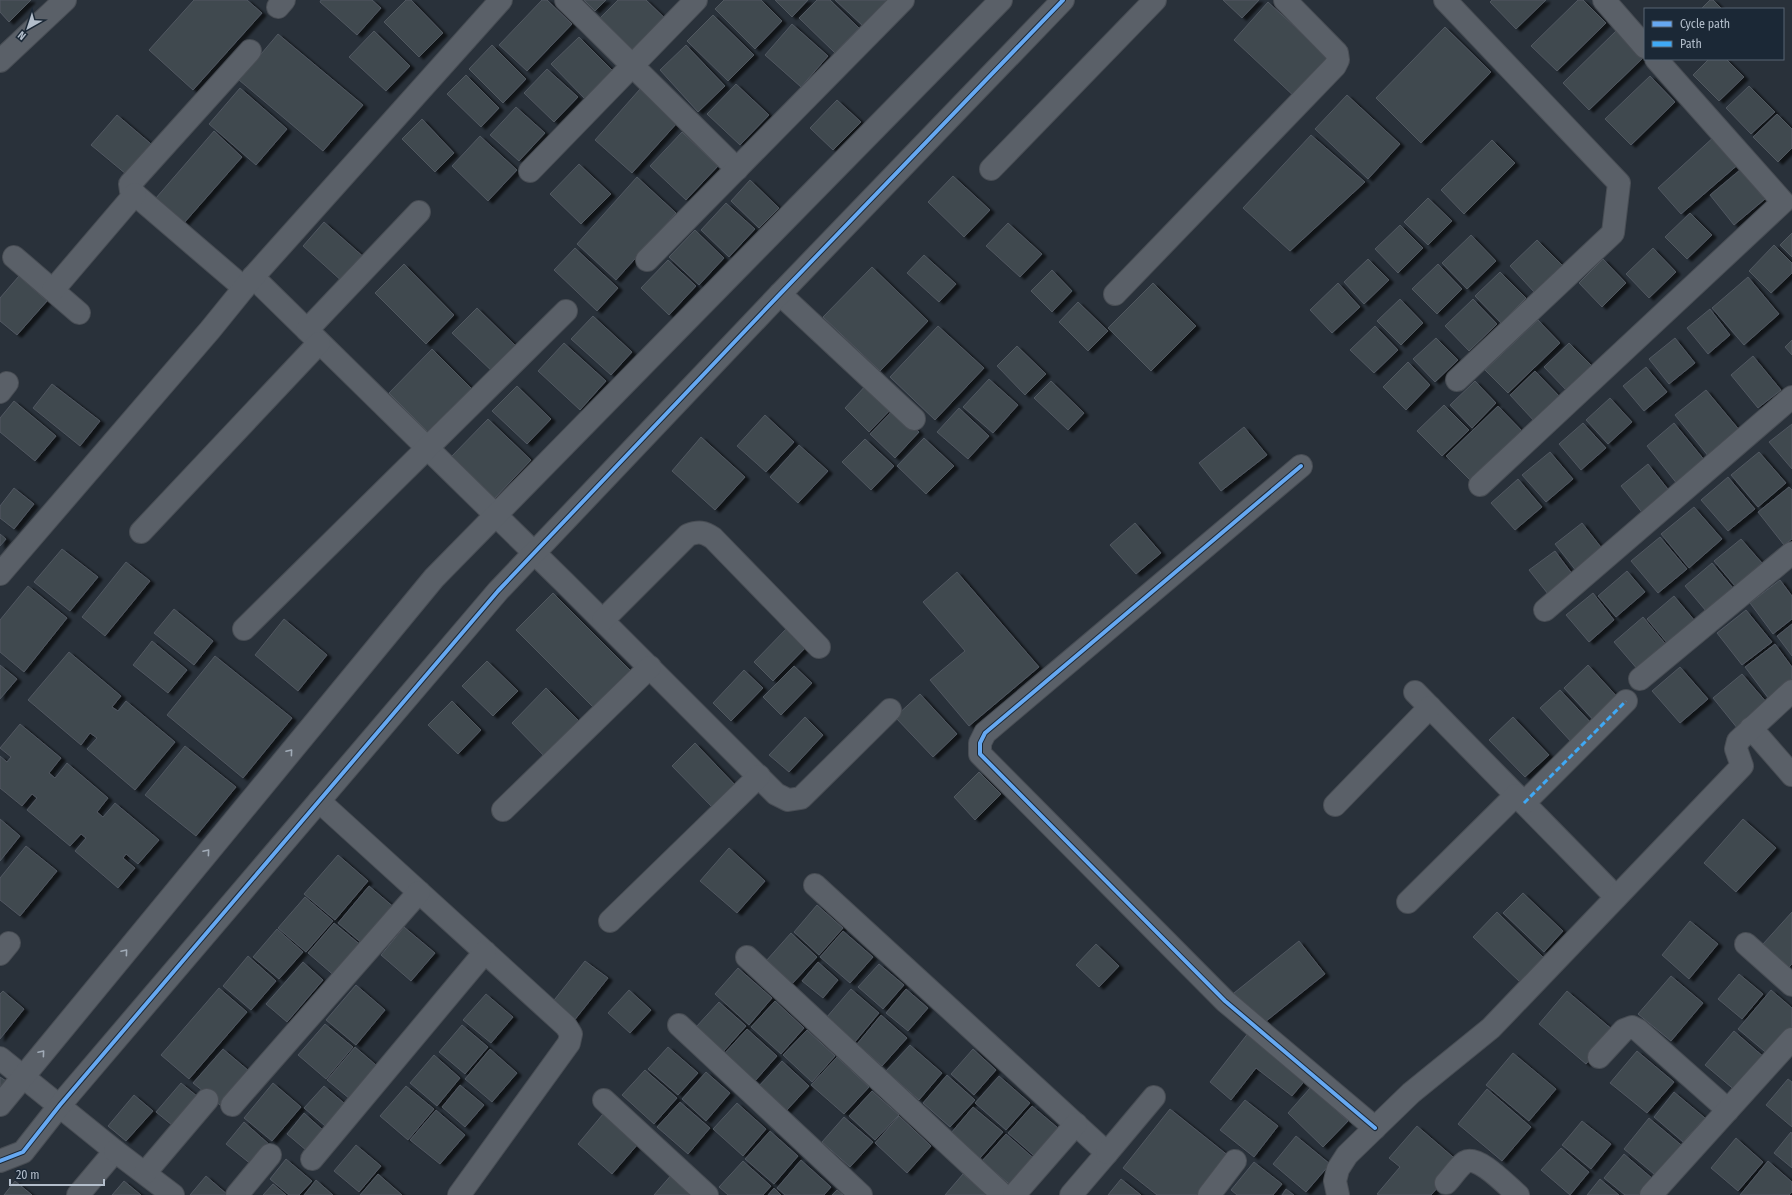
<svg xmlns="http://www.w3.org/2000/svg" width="1792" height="1195" viewBox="0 0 1792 1195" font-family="'Fira Sans Condensed',sans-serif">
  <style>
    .building { fill: #414850; stroke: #515861; filter: url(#shadow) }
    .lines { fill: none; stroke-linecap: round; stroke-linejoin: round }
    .minor-casing { stroke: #484d54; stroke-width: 24 }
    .tertiary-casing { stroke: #484d54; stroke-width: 24 }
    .minor { stroke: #5a6068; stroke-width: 22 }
    .tertiary { stroke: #5a6068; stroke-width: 22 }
    .quiet { stroke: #3fa9f5; stroke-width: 3; stroke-dasharray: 6 3; stroke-linecap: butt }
    .cycleway-casing { stroke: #1b2836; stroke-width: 6 }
    .cycleway { stroke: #66a8f1; stroke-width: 4 }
    .oneway { stroke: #a1abb7 }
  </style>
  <defs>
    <filter id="shadow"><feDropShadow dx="4.5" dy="2.5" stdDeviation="1" flood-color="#0009"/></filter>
  </defs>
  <rect width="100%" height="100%" fill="#29313a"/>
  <g class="building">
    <polygon points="0,0 31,0 9,22 0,12"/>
    <polygon points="194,0 247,0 262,13 193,90 149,50"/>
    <polygon points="321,0 372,0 381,8 357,35 320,2"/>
    <polygon points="406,0 411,0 443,33 419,57 384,22"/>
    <polygon points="542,0 547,0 572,24 527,71 499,45"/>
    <polygon points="584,0 606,0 595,11"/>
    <polygon points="618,0 646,0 670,23 638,57 599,19"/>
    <polygon points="724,0 761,0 782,21 755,49 715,9"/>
    <polygon points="775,0 808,0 792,17"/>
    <polygon points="817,0 830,0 859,28 835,53 799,18"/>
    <polygon points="835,0 886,0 887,1 863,26"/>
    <polygon points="1223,0 1259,0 1242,18"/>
    <polygon points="1492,0 1546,0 1516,29 1490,2"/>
    <polygon points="1578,0 1583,0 1606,23 1557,71 1531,46"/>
    <polygon points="1710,0 1713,0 1722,9 1701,9"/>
    <polygon points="1268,2 1332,61 1297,99 1234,40"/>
    <polygon points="713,15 754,55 728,81 687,41"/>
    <polygon points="792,24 828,56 801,87 765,55"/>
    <polygon points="1445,27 1491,72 1421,143 1376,98"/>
    <polygon points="1618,29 1645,56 1589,110 1563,83"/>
    <polygon points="374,31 410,66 386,91 349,57"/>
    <polygon points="278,34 363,105 323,151 239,80"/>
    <polygon points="579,37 613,71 585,99 551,64"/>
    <polygon points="492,45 526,79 503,103 469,69"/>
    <polygon points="686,45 725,86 698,112 660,70"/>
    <polygon points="1709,59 1726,59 1744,77 1719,101 1693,75"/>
    <polygon points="547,69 578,97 554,122 524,93"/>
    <polygon points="466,75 499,108 481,127 447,94"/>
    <polygon points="1650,76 1675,102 1631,145 1605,119"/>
    <polygon points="736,84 769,115 740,145 707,114"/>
    <polygon points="1749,86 1775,112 1751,134 1726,108"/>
    <polygon points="240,88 287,129 256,165 209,124"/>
    <polygon points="640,89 677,123 632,173 595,140"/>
    <polygon points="1347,95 1400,144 1368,179 1315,129"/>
    <polygon points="837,100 861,122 833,150 810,128"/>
    <polygon points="516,107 545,133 519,161 490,135"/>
    <polygon points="1777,114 1792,129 1792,148 1778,162 1753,137"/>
    <polygon points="117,115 157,149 132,179 91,145"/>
    <polygon points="422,119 454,153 435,172 402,139"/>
    <polygon points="214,131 242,157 184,223 156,198"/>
    <polygon points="682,132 718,166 686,200 650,166"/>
    <polygon points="1311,135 1365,182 1290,251 1243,208"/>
    <polygon points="1716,135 1741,162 1681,214 1658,188"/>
    <polygon points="480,136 517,170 488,201 452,166"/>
    <polygon points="1492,140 1515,163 1464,214 1441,190"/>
    <polygon points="579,164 611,194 581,224 550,194"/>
    <polygon points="1740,170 1765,199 1734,225 1710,195"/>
    <polygon points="953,176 990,210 964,237 928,202"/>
    <polygon points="637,177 676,213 616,280 577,244"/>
    <polygon points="750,180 779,208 759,228 731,201"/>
    <polygon points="1428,198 1452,221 1428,245 1404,222"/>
    <polygon points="726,203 755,229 729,257 701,230"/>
    <polygon points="1690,213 1712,235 1687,259 1665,237"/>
    <polygon points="324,222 366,259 344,283 303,246"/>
    <polygon points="1008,223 1042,254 1020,277 986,246"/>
    <polygon points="1400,225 1423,248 1398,273 1375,249"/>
    <polygon points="695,230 724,258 699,285 669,257"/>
    <polygon points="1792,233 1792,257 1780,245"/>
    <polygon points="1471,235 1496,261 1467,289 1442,263"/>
    <polygon points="1537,240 1563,266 1535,293 1510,266"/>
    <polygon points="1774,245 1792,263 1792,273 1771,293 1749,271"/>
    <polygon points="575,248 618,288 597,311 554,270"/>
    <polygon points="1653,248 1676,272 1649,298 1626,274"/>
    <polygon points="924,255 956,284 939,302 907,273"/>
    <polygon points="1368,259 1389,280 1364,304 1344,282"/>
    <polygon points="1603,259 1626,283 1602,307 1579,283"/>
    <polygon points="668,260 696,286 669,315 641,288"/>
    <polygon points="404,264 454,315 426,344 375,293"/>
    <polygon points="1438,264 1462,289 1437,314 1412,289"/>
    <polygon points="872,267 928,321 880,371 823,317"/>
    <polygon points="1052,270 1072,291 1052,312 1031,291"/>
    <polygon points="1500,272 1526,298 1501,323 1475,296"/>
    <polygon points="19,276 47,301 17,335 0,321 0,298"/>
    <polygon points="1748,277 1779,314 1744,345 1712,308"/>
    <polygon points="1153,283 1196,326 1151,371 1108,328"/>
    <polygon points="1338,283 1360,307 1332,333 1310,310"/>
    <polygon points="1400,299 1423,323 1401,345 1377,321"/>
    <polygon points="1473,299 1497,324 1469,351 1445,326"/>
    <polygon points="1078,302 1108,331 1088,351 1059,322"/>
    <polygon points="477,308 520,350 496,375 452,333"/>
    <polygon points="1710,309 1730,335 1708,354 1687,328"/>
    <polygon points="593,316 632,352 611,375 571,339"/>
    <polygon points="1538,320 1560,343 1508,393 1485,370"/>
    <polygon points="938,326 984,368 935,420 890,377"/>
    <polygon points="1375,326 1398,350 1374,373 1350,350"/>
    <polygon points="1436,338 1458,360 1435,382 1413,359"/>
    <polygon points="1675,338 1695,363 1669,384 1649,359"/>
    <polygon points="1792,340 1792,355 1785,347"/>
    <polygon points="564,343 606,381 580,410 538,371"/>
    <polygon points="1569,343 1593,367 1568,392 1544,367"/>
    <polygon points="1017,346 1046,374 1025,395 997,366"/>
    <polygon points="432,349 475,392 432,436 389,393"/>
    <polygon points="1753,356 1781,390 1758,408 1731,375"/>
    <polygon points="1408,362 1430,385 1406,410 1383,387"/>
    <polygon points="1646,367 1667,392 1644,411 1623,386"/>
    <polygon points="1535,371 1560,397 1535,422 1510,395"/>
    <polygon points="989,379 1018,405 993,433 963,407"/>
    <polygon points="1051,381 1084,413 1068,430 1034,398"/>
    <polygon points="1475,381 1496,403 1472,428 1450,405"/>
    <polygon points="868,383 893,407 869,432 845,408"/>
    <polygon points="52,384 100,421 80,446 33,408"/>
    <polygon points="517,386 551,419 527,444 492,411"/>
    <polygon points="1706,390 1741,432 1709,457 1675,415"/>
    <polygon points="1610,398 1632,422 1608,444 1586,420"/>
    <polygon points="14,401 56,436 35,461 0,432 0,418"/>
    <polygon points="1444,405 1469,430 1442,456 1417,431"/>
    <polygon points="1498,406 1522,431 1471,481 1446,456"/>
    <polygon points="959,408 989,436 968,459 937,432"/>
    <polygon points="894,409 919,432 895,458 870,434"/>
    <polygon points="765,415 794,442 766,472 737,446"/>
    <polygon points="488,419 531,460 494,499 450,458"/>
    <polygon points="1583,423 1606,448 1581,470 1559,444"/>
    <polygon points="1674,423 1706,462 1678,485 1647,446"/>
    <polygon points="1792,424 1792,469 1769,442"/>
    <polygon points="1244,427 1267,455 1221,491 1199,463"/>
    <polygon points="701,437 745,477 715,510 672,471"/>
    <polygon points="924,438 954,466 926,494 897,466"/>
    <polygon points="865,439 894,466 871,490 842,462"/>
    <polygon points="799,445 828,471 798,503 770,477"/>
    <polygon points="1550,452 1573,479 1546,502 1522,475"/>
    <polygon points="1759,452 1786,483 1758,507 1731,475"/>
    <polygon points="1648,464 1671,493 1644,515 1621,486"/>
    <polygon points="1728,477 1755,509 1728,531 1701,500"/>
    <polygon points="1518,479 1542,507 1515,530 1491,503"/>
    <polygon points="1789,487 1792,490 1792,539 1784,545 1758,512"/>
    <polygon points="14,488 34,504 14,529 0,518 0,506"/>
    <polygon points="1694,507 1722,539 1689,568 1661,534"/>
    <polygon points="1135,523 1161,553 1136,574 1110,545"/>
    <polygon points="1582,523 1604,551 1577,572 1555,544"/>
    <polygon points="0,534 6,539 0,546"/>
    <polygon points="1660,537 1687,569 1658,593 1631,561"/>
    <polygon points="1741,539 1762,563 1735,586 1714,561"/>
    <polygon points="62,549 98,577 70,611 34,582"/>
    <polygon points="1555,551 1573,575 1548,594 1529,570"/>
    <polygon points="126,562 150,581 105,636 82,617"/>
    <polygon points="1712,563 1733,588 1706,611 1685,586"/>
    <polygon points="1627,571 1645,592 1616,617 1598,596"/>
    <polygon points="957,572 1039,667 969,726 930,680 965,651 923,602"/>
    <polygon points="1780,580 1792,596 1792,619 1773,634 1750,603"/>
    <polygon points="28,586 67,618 24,672 0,652 0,620"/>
    <polygon points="553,593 632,672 595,709 516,630"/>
    <polygon points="1593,593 1614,620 1589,642 1566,615"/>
    <polygon points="1674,596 1695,621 1668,644 1647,619"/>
    <polygon points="174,609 213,641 194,665 154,633"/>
    <polygon points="1746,610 1772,642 1742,665 1717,633"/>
    <polygon points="1643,617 1668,647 1639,671 1614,642"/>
    <polygon points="284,619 327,655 298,691 255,655"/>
    <polygon points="1792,624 1792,656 1777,636"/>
    <polygon points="789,626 808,645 773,681 754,662"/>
    <polygon points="152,641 187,670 168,693 133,665"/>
    <polygon points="1775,644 1792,667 1792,681 1769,699 1745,667"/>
    <polygon points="69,652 121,696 112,707 118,711 126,701 175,742 135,790 87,749 97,738 90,733 81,745 28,700"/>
    <polygon points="215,656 292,718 243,778 167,715"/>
    <polygon points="487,661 518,691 493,716 462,686"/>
    <polygon points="0,665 17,679 0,699"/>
    <polygon points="1588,665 1621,701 1597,724 1564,688"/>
    <polygon points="794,666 812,683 781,715 763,697"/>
    <polygon points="1680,667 1708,699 1680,723 1652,691"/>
    <polygon points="744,670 763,688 731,721 713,703"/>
    <polygon points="1742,674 1768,704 1738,729 1713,698"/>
    <polygon points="546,688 583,725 548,760 512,723"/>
    <polygon points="1560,690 1594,726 1574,745 1540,708"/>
    <polygon points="920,694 957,734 933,757 895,717"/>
    <polygon points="452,701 481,730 458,754 428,725"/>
    <polygon points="805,717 823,735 789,772 769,755"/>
    <polygon points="1513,717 1549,755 1525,777 1489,740"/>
    <polygon points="20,724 61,758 49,773 55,778 67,763 108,798 97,812 103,817 115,803 159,840 138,864 126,854 123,858 135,868 118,888 75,851 86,838 81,834 70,846 27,810 37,798 32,794 22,806 0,788 0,756 7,762 11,757 0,748"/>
    <polygon points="695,743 737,787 714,809 672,766"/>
    <polygon points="185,746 236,787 196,836 145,795"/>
    <polygon points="979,772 1001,794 975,820 954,797"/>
    <polygon points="0,819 20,836 0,861"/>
    <polygon points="1743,819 1776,848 1736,892 1704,863"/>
    <polygon points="26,846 57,871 20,916 0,900 0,878"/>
    <polygon points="729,848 765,881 737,913 700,881"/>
    <polygon points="338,855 368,881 335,920 304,894"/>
    <polygon points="369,886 396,909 364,945 338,923"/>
    <polygon points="1523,893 1563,931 1544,952 1503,913"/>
    <polygon points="305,897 333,921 306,952 278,928"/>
    <polygon points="817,905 843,928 819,955 794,932"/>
    <polygon points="1497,912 1545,959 1521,983 1473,937"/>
    <polygon points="1792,912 1792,964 1789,967 1763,944"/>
    <polygon points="1690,921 1718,944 1689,979 1662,955"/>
    <polygon points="334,923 363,947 337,978 308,953"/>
    <polygon points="404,927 435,953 411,981 381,955"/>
    <polygon points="277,929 303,952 279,979 253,957"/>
    <polygon points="843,931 873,957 850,983 820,957"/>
    <polygon points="791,933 817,957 791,985 766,961"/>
    <polygon points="1299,941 1325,974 1260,1026 1234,993"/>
    <polygon points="1096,944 1119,966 1099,987 1076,965"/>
    <polygon points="248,956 276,981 251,1010 223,986"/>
    <polygon points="585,961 608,978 573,1022 551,1004"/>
    <polygon points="303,962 323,980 287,1022 266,1004"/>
    <polygon points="818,962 838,980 823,998 802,981"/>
    <polygon points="879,964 904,985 883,1009 858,987"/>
    <polygon points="738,968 772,998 749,1025 715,994"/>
    <polygon points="1739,974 1763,994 1742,1019 1718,999"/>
    <polygon points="1671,976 1703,1003 1671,1041 1638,1014"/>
    <polygon points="356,985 385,1010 356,1045 326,1020"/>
    <polygon points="219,988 247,1012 189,1079 161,1055"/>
    <polygon points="851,989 879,1013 854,1043 826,1018"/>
    <polygon points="906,989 928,1008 908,1031 886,1013"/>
    <polygon points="629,990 651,1010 630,1033 608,1013"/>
    <polygon points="1771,990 1792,1008 1792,1029 1770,1056 1738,1029"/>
    <polygon points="3,991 24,1009 0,1039 0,994"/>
    <polygon points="1567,991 1614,1031 1586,1064 1539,1024"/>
    <polygon points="486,994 513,1017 491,1043 463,1020"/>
    <polygon points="775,1001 804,1028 781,1054 751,1027"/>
    <polygon points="719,1002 746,1026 723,1052 696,1027"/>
    <polygon points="881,1015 907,1038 882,1066 857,1044"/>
    <polygon points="325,1024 353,1047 326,1079 298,1055"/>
    <polygon points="462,1025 488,1047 465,1074 439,1052"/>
    <polygon points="747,1029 777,1056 755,1081 724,1054"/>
    <polygon points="807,1030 835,1056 812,1082 783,1055"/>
    <polygon points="1734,1031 1765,1058 1737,1092 1705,1065"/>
    <polygon points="1249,1032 1307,1078 1292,1096 1256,1068 1231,1100 1210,1082"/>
    <polygon points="910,1045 942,1073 919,1100 886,1071"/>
    <polygon points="355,1047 383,1071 356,1104 327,1080"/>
    <polygon points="668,1047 698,1073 678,1095 648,1069"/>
    <polygon points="223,1049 249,1071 220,1105 193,1083"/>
    <polygon points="490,1049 517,1073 492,1102 465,1079"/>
    <polygon points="973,1049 996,1070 974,1095 951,1074"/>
    <polygon points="1637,1051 1674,1082 1647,1113 1610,1083"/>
    <polygon points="1513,1053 1556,1089 1529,1121 1486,1085"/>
    <polygon points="434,1055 460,1078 437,1106 410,1083"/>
    <polygon points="837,1057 869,1087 844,1114 811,1085"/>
    <polygon points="782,1061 809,1086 786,1111 759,1086"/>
    <polygon points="645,1070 677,1098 654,1124 622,1095"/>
    <polygon points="706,1072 730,1093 706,1121 682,1099"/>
    <polygon points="947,1075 975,1100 950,1127 923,1103"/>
    <polygon points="999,1076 1030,1103 1006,1130 975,1103"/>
    <polygon points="0,1077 6,1081 0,1089"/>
    <polygon points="1788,1079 1792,1082 1792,1127 1766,1105"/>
    <polygon points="181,1083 203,1101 178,1130 156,1112"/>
    <polygon points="273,1083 301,1107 272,1141 244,1118"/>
    <polygon points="460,1085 484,1105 465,1127 442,1107"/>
    <polygon points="324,1086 351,1109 331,1131 304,1108"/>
    <polygon points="406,1086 434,1109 408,1140 380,1116"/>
    <polygon points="1311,1087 1348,1121 1323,1147 1288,1113"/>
    <polygon points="1487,1089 1531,1127 1502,1161 1458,1124"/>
    <polygon points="872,1091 899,1115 875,1140 849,1116"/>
    <polygon points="1674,1092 1705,1118 1683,1142 1654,1117"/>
    <polygon points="134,1095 153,1111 126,1141 108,1126"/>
    <polygon points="1245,1100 1278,1126 1254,1157 1220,1130"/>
    <polygon points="680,1102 710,1128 688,1154 657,1127"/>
    <polygon points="737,1103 766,1129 743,1156 713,1129"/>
    <polygon points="1032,1106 1064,1133 1040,1161 1008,1133"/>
    <polygon points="973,1107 1003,1132 980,1158 951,1133"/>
    <polygon points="1170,1109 1230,1157 1200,1195 1157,1195 1123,1168"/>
    <polygon points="436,1110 465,1135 440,1164 410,1140"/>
    <polygon points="304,1113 324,1131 307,1151 287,1134"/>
    <polygon points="603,1114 638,1144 612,1174 578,1144"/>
    <polygon points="899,1116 931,1146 907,1173 875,1143"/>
    <polygon points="844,1117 873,1142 850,1167 822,1142"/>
    <polygon points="1649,1118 1686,1149 1660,1179 1624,1149"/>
    <polygon points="1582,1121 1611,1144 1591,1169 1562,1145"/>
    <polygon points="244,1122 270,1145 252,1165 226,1144"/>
    <polygon points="1417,1126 1460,1163 1431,1195 1379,1195 1377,1194 1400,1167 1389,1158"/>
    <polygon points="770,1131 798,1156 774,1184 745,1159"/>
    <polygon points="1791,1132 1792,1134 1792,1168 1774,1153"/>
    <polygon points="1006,1134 1038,1162 1014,1188 982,1161"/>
    <polygon points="1296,1136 1330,1164 1306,1192 1273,1164"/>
    <polygon points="1736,1138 1763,1162 1738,1191 1711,1168"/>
    <polygon points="356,1145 381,1166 359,1192 334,1171"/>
    <polygon points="1561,1148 1589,1172 1570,1195 1541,1170"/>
    <polygon points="1624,1154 1653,1179 1640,1195 1625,1195 1604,1178"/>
    <polygon points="286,1159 312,1181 299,1195 289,1195 270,1179"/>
    <polygon points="801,1160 831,1187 824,1195 785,1195 777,1188"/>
    <polygon points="743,1161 771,1186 763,1195 728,1195 719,1187"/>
    <polygon points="1768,1161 1792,1182 1792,1192 1789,1195 1740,1195"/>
    <polygon points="1254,1162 1282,1184 1273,1195 1237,1195 1231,1190"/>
    <polygon points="673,1173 698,1195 654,1195"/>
    <polygon points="378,1174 402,1195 360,1195"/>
    <polygon points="963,1174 987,1195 945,1195"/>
    <polygon points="206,1176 228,1195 190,1195"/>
    <polygon points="1121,1179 1141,1195 1108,1195"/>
    <polygon points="1600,1179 1619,1195 1587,1195"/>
    <polygon points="316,1180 333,1195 304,1195"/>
    <polygon points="15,1181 32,1195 4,1195"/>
    <polygon points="124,1181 141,1195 112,1195"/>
    <polygon points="273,1184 286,1195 263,1195"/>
    <polygon points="774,1188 781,1195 768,1195"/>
    <polygon points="1286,1189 1294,1195 1282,1195"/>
    <polygon points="837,1190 843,1195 832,1195"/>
  </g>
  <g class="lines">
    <defs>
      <g id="minor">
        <polyline points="566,0 737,169"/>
        <polyline points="1445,0 1619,183 1613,233 1457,380"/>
        <polyline points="1604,0 1645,47"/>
        <polyline points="278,7 284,0"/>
        <polyline points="0,61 65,0"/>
        <polyline points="991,169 1155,0"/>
        <polyline points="530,171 696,0"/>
        <polyline points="14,257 79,313"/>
        <polyline points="647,260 903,0"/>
        <polyline points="253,277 565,583 776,794 788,800 801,798 890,710"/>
        <polyline points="244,288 131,191 130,184 250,51"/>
        <polyline points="53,290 135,194"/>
        <polyline points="780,294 914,419"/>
        <polyline points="1115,294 1335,66 1338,60 1337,53 1285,0"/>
        <polyline points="307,330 419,212"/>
        <polyline points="0,392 7,383"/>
        <polyline points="1301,466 985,733 980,743 980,754 1225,1001 1375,1128"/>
        <polyline points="1480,485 1783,202 1656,59"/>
        <polyline points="141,532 319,343"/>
        <polyline points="0,574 210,330 253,277 501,0"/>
        <polyline points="1545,610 1792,397"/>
        <path d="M603,620L688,535C699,531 704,532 713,538L819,647"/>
        <polyline points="244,629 566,311"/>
        <polyline points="1640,679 1792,553"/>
        <polyline points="1415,692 1616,897"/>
        <polyline points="1751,728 1792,775"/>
        <polyline points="319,801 566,1026 571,1034 569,1043 459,1195"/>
        <polyline points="1524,803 1626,701"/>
        <polyline points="1335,805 1430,707"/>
        <polyline points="503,810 650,667"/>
        <polyline points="815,885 1107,1153 1071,1195"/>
        <polyline points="1408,902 1516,795"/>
        <polyline points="610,921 759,776"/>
        <polyline points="1746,944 1792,985"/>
        <polyline points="0,954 9,943"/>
        <polyline points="747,957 1003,1195"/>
        <polyline points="679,1025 861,1195"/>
        <polyline points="1599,1057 1624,1030 1632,1027 1638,1030 1728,1110"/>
        <polyline points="0,1058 115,1151 78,1195"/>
        <polyline points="604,1100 707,1195"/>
        <polyline points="232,1105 419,892"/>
        <polyline points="115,1151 173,1195"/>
        <polyline points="1107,1153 1154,1097"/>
        <polyline points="312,1159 485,952"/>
        <polyline points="145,1173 207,1100"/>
        <path d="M1446,1183C1452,1177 1458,1167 1465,1162C1478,1154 1508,1187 1518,1195"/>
        <polyline points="237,1195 270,1155"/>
        <polyline points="1014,1195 1076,1124"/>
        <polyline points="1209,1195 1235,1161"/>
        <polyline points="1338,1195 1335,1181 1338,1169 1347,1155 1411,1093 1491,1028 1742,766 1736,749 1738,741 1792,691"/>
        <polyline points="1651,1195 1792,1039"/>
      </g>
      <g id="tertiary">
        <polyline points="0,1105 434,578 1001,0"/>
        <polyline points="0,1161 23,1152 60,1105 498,591 780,294 1063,0"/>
      </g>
    </defs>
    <use href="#minor" class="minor-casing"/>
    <use href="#tertiary" class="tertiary-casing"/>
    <use href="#minor" class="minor"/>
    <use href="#tertiary" class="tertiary"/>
    <polyline class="quiet" points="1524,803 1626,701"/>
    <defs>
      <g id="cycleway">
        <polyline points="1301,466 985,733 980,743 980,754 1225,1001 1375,1128"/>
        <polyline points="0,1161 23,1152 60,1105 498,591 780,294 1063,0"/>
      </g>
    </defs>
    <use href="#cycleway" class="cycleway-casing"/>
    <use href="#cycleway" class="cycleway"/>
  </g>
  <defs><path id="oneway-chevron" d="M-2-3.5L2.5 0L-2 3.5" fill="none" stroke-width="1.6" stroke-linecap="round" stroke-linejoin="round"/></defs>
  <g class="oneway">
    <use href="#oneway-chevron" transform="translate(290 752) rotate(-50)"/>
    <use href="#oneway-chevron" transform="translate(207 852) rotate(-50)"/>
    <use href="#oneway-chevron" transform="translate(125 952) rotate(-50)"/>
    <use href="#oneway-chevron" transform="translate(42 1053) rotate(-50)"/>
  </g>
  <rect x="1644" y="8" width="140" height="52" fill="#1b2836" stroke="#586472"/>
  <rect x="1652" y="21" width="20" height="6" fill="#66a8f1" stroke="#586472"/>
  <text x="1680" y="28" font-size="12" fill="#b3becb">Cycle path</text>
  <rect x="1652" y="41" width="20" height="6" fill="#3fa9f5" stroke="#586472"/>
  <text x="1680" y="48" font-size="12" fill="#b3becb">Path</text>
  <g transform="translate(28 28) rotate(219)" stroke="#1b2836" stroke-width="3" paint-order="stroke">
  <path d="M0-3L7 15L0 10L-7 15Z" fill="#b3becb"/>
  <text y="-6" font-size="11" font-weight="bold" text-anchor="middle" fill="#b3becb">N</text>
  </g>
  <path d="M10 1179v6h94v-6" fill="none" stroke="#b3becb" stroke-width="2"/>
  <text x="16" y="1179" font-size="12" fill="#b3becb" stroke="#1b2836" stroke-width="3" paint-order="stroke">20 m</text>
</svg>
